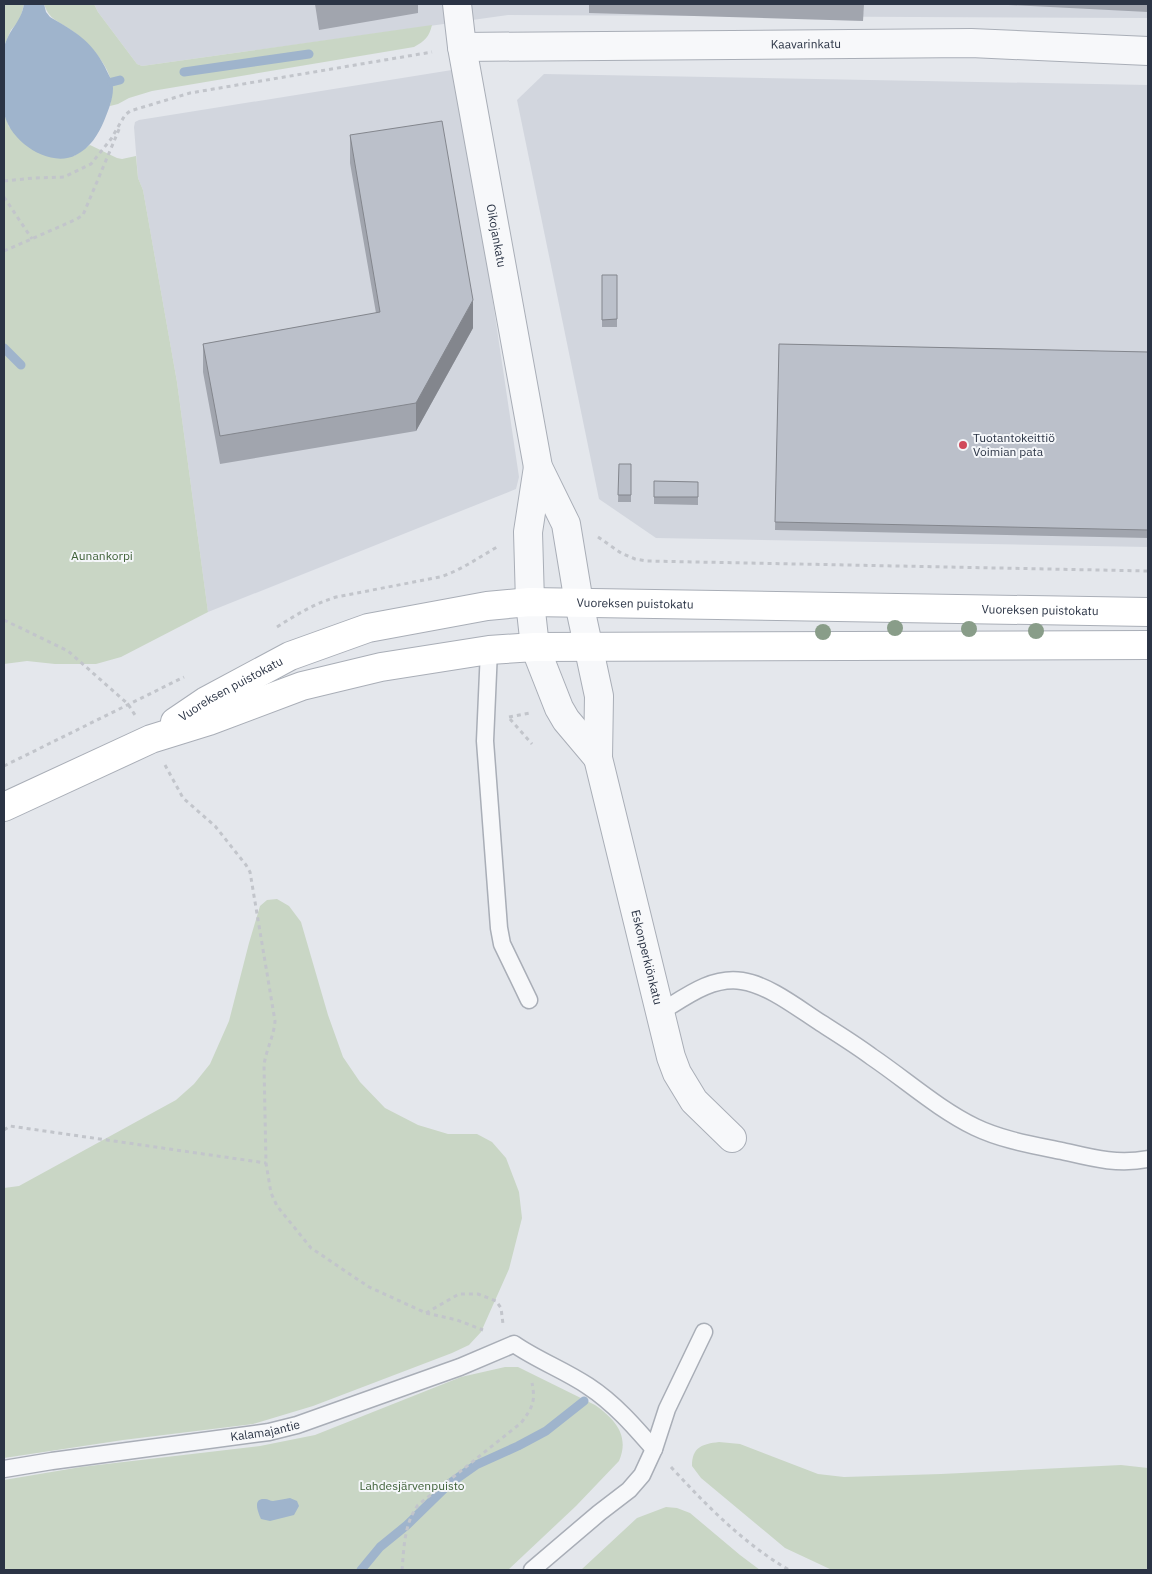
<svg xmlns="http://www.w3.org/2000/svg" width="1152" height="1574" viewBox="0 0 1152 1574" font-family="'IBM Plex Sans',sans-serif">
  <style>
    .built { fill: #d2d6de }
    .green { fill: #c9d6c5 }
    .water { fill: #9fb4cc }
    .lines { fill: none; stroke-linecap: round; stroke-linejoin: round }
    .stream { stroke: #9fb4cc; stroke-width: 9 }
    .service-casing { stroke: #a9aeb7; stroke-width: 19 }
    .minor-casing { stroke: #a9aeb7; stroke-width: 30 }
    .secondary-casing { stroke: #a9aeb7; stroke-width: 30 }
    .path { stroke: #c2c5cb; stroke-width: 3; stroke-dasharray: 4 4; stroke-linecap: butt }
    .service { stroke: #f7f8fa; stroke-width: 16 }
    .minor { stroke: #f7f8fa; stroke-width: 28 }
    .secondary { stroke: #fff; stroke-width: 28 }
    .tree { fill: #899d89 }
    .wall { fill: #a1a5ae }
    .shaded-wall { fill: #83868d }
    .building { fill: #bbc0ca; stroke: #83868d }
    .poi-dot { fill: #d1495b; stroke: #f4f6f9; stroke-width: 2 }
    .labels { text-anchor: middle; stroke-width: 4; stroke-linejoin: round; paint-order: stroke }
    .street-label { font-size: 12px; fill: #2b3445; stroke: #f4f6f9 }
    .poi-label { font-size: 12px; fill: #2b3445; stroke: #f4f6f9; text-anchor: start }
    .park-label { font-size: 12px; fill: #3f6138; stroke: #f4f6f9 }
  </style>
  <rect width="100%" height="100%" fill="#e4e7ec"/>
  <g class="built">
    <polygon points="94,4 1148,4 1148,18 508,15 142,66 137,64 98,12"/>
    <polygon points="452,70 459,74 519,477 516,489 208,612 177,382 143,190 138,178 134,127 135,122 139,120"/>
    <polygon points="544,74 1148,85 1148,547 656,538 599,499 517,100"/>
  </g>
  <g class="green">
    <polygon points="4,4 24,4 20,20 11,30 4,46"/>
    <path d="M44,4H94L98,12L137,64L142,66L432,25C429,37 425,41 414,47L152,91L129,98L118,104L110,106C111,99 113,92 112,86C110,66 88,41 71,30C59,21 49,20 44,4Z"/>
    <polygon points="4,112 9,127 74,156 90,145 117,158 122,159 136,156 138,178 143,190 177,382 208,612 121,657 96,664 55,664 27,661 4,664"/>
    <polygon points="277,899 289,906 301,922 328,1015 343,1057 360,1082 385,1108 418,1125 448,1134 477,1134 492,1142 506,1158 519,1192 522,1218 509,1269 481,1332 469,1345 452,1353 313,1406 253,1424 123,1440 4,1458 4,1188 19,1186 176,1100 194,1084 210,1064 229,1021 249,943 260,906 267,900"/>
    <path d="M505,1367H518L595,1405C615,1419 630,1436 619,1461L576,1506L508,1570H4V1480L81,1467L260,1446L315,1435L461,1377Z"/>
    <path d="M719,1442L740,1444L818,1474L844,1477L941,1474L1121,1465L1148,1468V1570H832L785,1548L701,1478L692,1466C692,1447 702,1444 719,1442Z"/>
    <polygon points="666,1507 677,1508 690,1513 740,1555 760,1570 581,1570 637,1518"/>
  </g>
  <g class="water">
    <path d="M24,4H44L46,12L50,17C75,32 91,40 105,67C108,74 113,81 113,88C113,100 108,111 104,121C98,135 90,148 76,155C49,169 8,140 4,112C2,104 3,50 5,44C11,27 21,22 24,4Z"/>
    <path d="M290,1498L297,1501L299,1506L294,1515L270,1521L261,1519C258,1512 252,1498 265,1499C268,1499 270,1501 273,1501C279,1500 285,1499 290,1498Z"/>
  </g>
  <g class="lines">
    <g class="stream">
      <polyline points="184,72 309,54"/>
      <polyline points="112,82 120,80"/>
      <polyline points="4,348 21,365"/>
      <polyline points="361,1570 380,1547 407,1525 449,1484 476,1465 518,1446 546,1431 584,1401"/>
    </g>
    <defs>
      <g id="service">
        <polyline points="489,650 485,741 499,928 502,944 529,1000"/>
        <path d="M659,1013C684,998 711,976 742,981C769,985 799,1009 821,1023C838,1034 856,1045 872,1057C906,1080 938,1109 975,1127C1002,1140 1033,1145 1062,1151C1092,1158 1117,1165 1148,1159"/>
        <path id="s1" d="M4,1469L52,1461L269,1432L297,1425L460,1367L514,1344C537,1360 564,1370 588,1386C614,1403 634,1426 654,1449"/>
        <polyline points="532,1570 599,1513 629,1490 642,1475 654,1449 667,1409 704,1332"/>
      </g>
      <g id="minor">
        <path id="s2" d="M457,4L462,47L538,467L566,524L579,603L599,696L598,758L671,1057L677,1073L694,1101L732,1138"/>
        <path id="s3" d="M462,47L971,43L1148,51"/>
        <polyline points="538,467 528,532 530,602 535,647 559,708 566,720 598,758"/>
      </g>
      <g id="secondary">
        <path id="s4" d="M175,722L206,701L290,656L368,628L487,606L530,602L1148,612"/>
        <polyline points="4,807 151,739 209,721 302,686 381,667 489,650 535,647 1148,645"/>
      </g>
    </defs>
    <use href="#service" class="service-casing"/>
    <use href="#minor" class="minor-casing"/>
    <use href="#secondary" class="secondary-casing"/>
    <g class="path">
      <polyline points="4,181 34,178 64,177 91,164 111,139 125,115 130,111 190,93 432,52"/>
      <polyline points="4,197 32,239"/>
      <polyline points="4,251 77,219 83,215 120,127"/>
      <polyline points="598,537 621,553 635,559 647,561 1148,571"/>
      <polyline points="4,620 68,651 128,704 135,715"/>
      <path d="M277,627C297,614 314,604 336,597L440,577C462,570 479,557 499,546"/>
      <polyline points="509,717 530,713"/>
      <polyline points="510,719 532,744"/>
      <path d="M165,765L183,798L215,826L246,865L250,872L275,1021C274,1036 266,1050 264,1065L266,1163L271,1193L277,1206L311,1248L369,1287L426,1313L457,1320L483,1330"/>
      <polyline points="4,766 184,677"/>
      <polyline points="4,1130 10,1126 266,1163"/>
      <polyline points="426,1313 459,1294 478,1294 496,1301 501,1308 503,1324"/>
      <path d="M671,1467C707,1506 743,1543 789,1570"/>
      <path d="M402,1570C404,1548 404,1524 418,1505L521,1423C532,1408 536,1402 532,1383"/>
    </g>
    <use href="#service" class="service"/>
    <use href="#minor" class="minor"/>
    <use href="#secondary" class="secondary"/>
  </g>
  <g class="tree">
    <circle cx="895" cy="628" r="8"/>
    <circle cx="969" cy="629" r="8"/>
    <circle cx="1036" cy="631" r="8"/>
    <circle cx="823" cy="632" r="8"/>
  </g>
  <g class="wall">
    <polygon points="315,4 418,4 418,13 319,30"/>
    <polygon points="589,4 864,4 863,21 589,13"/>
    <polygon points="989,4 1148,4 1148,12"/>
    <polygon points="350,135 473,328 416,431 220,464 203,372 203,344 376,313 350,163"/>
    <rect x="602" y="275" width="15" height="52"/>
    <polygon points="779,344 1148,352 1148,538 775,530"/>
    <polygon points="619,464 631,464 631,502 618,502"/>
    <polygon points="654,481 698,482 698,505 654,504"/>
  </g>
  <polygon class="shaded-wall" points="473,300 473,328 416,431 416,403"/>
  <g class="building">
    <polygon points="442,121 473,300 416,403 220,436 203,344 380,312 350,135"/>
    <polygon points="602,275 617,275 617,319 602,320"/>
    <polygon points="779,344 1148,352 1148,530 775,522"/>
    <polygon points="619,464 631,464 631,495 618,495"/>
    <polygon points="654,481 698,482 698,497 654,497"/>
  </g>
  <circle class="poi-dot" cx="963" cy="445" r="5"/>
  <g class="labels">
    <g class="street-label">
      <text dy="4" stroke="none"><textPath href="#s3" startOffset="344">Kaavarinkatu</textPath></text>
      <text dy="4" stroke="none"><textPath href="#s2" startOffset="235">Oikojankatu</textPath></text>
      <text dy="4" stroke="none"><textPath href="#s4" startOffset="485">Vuoreksen puistokatu</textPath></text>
      <text dy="4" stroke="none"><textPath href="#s4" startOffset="890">Vuoreksen puistokatu</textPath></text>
      <text dy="4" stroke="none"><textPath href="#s4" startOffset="65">Vuoreksen puistokatu</textPath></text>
      <text dy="4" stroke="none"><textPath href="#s2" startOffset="976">Eskonperkiönkatu</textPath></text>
      <text dy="4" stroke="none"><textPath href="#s1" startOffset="264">Kalamajantie</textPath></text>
    </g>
    <g class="poi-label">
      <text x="973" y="442">Tuotantokeittiö<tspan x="973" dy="14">Voimian pata</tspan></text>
    </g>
    <g class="park-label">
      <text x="102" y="560">Aunankorpi</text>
      <text x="412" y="1490">Lahdesjärvenpuisto</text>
    </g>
  </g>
  <rect width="1152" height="1574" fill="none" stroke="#2b3445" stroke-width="10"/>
</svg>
